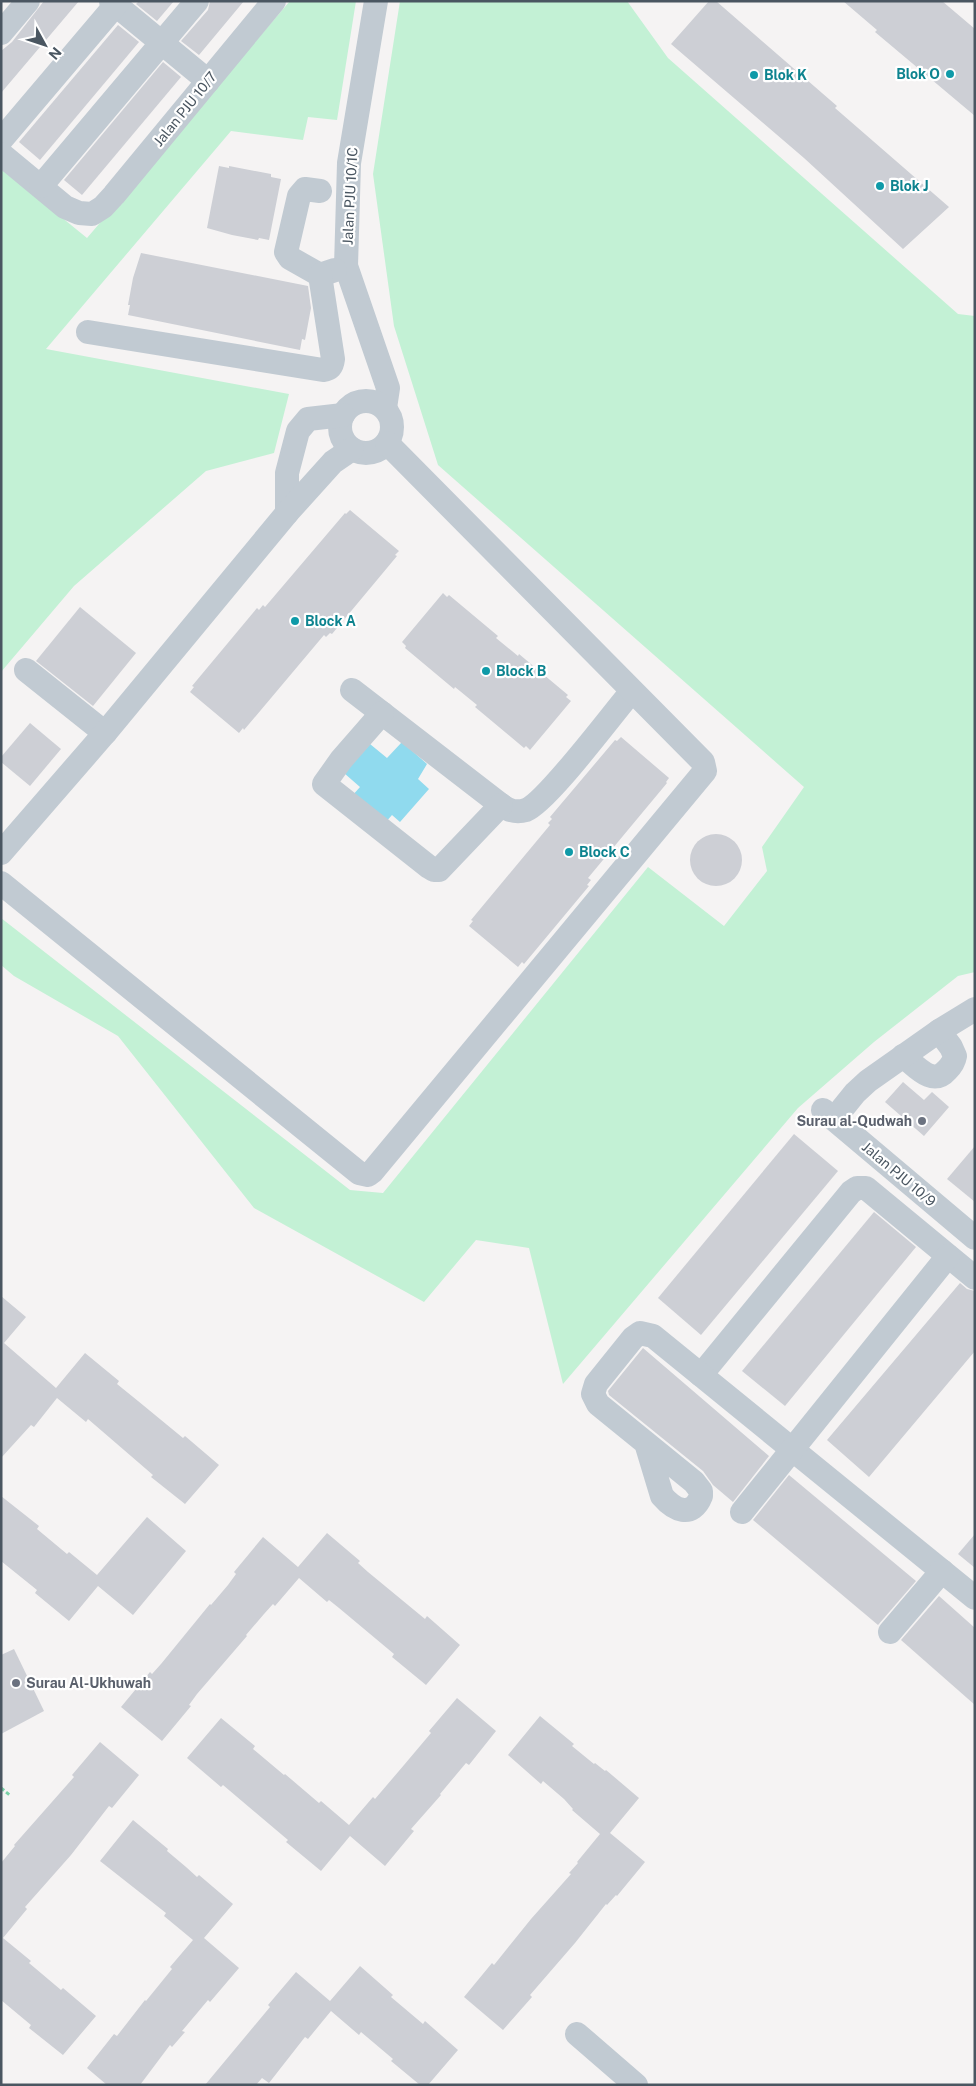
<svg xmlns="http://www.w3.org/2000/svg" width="976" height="2086" viewBox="0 0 976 2086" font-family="'Public Sans',sans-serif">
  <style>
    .green { fill: #c3f1d5 }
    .water { fill: #90daee }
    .building { fill: #cdcfd5 }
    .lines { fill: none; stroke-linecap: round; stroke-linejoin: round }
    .path { stroke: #7ad0a6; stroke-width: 3; stroke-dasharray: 4 2.5; stroke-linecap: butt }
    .minor { stroke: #c1cad2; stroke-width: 24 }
    .culture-dot { fill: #0f9aa8; stroke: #fff; stroke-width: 2 }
    .worship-dot { fill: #6b7280; stroke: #fff; stroke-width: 2 }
    .labels { text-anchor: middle; stroke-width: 4.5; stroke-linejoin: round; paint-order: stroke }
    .culture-label { font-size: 14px; font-weight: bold; fill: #0d838f; stroke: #fff; text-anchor: start }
    .street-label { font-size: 14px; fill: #4a5661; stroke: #fff }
    .worship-label { font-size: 14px; font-weight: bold; fill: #5b616d; stroke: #fff; text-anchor: end }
  </style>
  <rect width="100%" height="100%" fill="#f5f3f3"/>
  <g class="green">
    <polygon points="290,1 356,1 337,120 308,117 303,140 231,131 46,349 289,394 274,453 206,471 74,586 1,672 1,168 87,238"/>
    <polygon points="400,1 627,1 668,58 958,314 975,316 975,972 958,976 874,1042 798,1108 563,1384 529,1248 476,1240 424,1302 254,1208 118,1036 14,976 1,965 1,918 350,1190 383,1193 648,867 724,926 767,871 762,847 804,787 438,465 394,326 373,174"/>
  </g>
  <polygon class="water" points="402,742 427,764 418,779 429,789 400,822 392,815 377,832 344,805 360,787 344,773 370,744 387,758"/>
  <g class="building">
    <polygon points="44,1 79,1 1,93 1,51 12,42"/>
    <polygon points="139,1 174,1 157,21 136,4"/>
    <polygon points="210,1 244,1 199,55 181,41 208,10"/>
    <polygon points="709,1 716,1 837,106 835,108 949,207 903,249 804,158 671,44"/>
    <polygon points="843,1 942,1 975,29 975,116 875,32 877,30"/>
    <polygon points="118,25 139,42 40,160 19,142"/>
    <polygon points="163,62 181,77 82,195 64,180"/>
    <polygon points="219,166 229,168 229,166 271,174 271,177 281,179 269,240 259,238 258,240 232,235 207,228"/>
    <polygon points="141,253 308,286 311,308 305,340 302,339 300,350 128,315 130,305 128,305 133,278"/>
    <polygon points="350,510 399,551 395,555 397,556 332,634 330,633 326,637 324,635 244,730 243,728 239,733 190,692 194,687 192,686 257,608 259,610 263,605 265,607 345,513 346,514"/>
    <polygon points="443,593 447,597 449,595 498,636 496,638 518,656 519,654 568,695 566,697 571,701 530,750 526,746 524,748 475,707 477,705 455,687 454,689 405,648 406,646 402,642"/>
    <polygon points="80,607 136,653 93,706 36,661"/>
    <polygon points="30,723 61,749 30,786 1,762 1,757"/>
    <polygon points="621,737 669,778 666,782 667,783 588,878 591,880 587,885 589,886 524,964 522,962 518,967 469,926 473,921 471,920 550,825 548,823 552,819 550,817 615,740 617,741"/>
    <circle cx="716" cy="860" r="26"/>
    <polygon points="903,1082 924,1100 932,1092 949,1107 924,1136 885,1102"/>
    <polygon points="794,1134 838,1171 701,1335 658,1298"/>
    <polygon points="975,1146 975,1202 947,1179"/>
    <polygon points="874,1212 916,1247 785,1406 742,1371"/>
    <polygon points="960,1283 967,1289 975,1291 975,1351 869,1477 827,1440"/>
    <polygon points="1,1296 26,1317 4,1343 56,1388 85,1353 119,1381 117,1384 138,1401 183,1438 185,1436 219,1465 185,1504 151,1477 153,1475 88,1419 86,1422 57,1398 34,1427 31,1425 1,1458"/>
    <polygon points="643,1348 769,1456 733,1502 713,1485 703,1471 609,1395 608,1391"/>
    <polygon points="789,1475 916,1581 878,1625 753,1520"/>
    <polygon points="1,1496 39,1526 37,1529 67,1554 69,1552 97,1575 147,1517 186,1551 133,1615 98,1586 69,1621 35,1593 37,1590 1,1561"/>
    <polygon points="327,1533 360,1561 358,1563 368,1572 425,1619 427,1616 460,1645 426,1685 392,1657 394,1654 339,1608 329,1600 327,1602 299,1578 275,1606 273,1604 264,1614 246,1635 247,1636 197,1694 189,1705 191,1706 162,1741 121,1707 150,1672 152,1674 161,1664 210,1604 211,1605 228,1585 236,1574 234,1572 263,1537 298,1567"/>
    <polygon points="975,1534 975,1568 958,1554"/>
    <polygon points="939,1596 975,1628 975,1705 901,1640"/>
    <polygon points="14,1649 44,1711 1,1734 1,1655"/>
    <polygon points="457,1698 496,1731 469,1765 466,1763 440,1794 441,1795 411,1829 414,1831 385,1866 350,1836 321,1871 286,1842 288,1840 223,1785 221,1787 187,1758 221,1718 255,1746 253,1749 284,1775 285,1774 319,1803 321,1801 349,1825 373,1797 375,1799 404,1765 431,1733 429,1731"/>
    <polygon points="540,1716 574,1744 572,1746 594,1764 595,1763 605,1771 606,1770 639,1798 610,1833 645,1862 617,1896 616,1895 607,1905 606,1904 575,1943 530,1995 532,1997 503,2030 464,1997 492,1963 494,1965 531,1919 571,1874 569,1873 578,1863 577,1862 600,1834 572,1810 573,1809 564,1799 543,1781 541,1784 508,1755"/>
    <polygon points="100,1742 139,1775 112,1808 109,1806 71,1855 25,1907 27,1909 3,1938 31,1961 29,1963 61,1990 63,1988 96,2016 63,2055 29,2028 31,2025 1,2000 1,1863 15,1846 14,1845 74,1777 72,1775"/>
    <polygon points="133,1820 168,1849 167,1851 186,1867 197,1877 199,1875 233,1904 204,1938 239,1968 210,2002 208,2000 182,2031 185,2032 172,2047 170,2045 140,2085 107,2085 87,2068 114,2034 117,2036 145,2000 146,2001 172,1969 170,1967 193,1940 164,1916 166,1913 100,1861"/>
    <polygon points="360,1966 393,1995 391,1997 423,2024 425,2021 458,2050 428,2085 420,2085 391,2061 393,2059 361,2032 359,2035 331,2011 308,2039 305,2037 269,2083 262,2078 256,2085 205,2085 270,2007 268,2005 296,1972 330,2001"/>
  </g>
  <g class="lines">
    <polyline class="path" points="1,1788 11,1796"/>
    <g class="minor">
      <polyline points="111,1 208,81"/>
      <polyline points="376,1 349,163 346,266 388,388 385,408"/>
      <polyline points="1,33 28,1"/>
      <polyline points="1,140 119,1"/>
      <polyline points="1,154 65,207 79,213 92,214 103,207 114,195 274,1"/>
      <polyline points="41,186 197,1"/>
      <polyline points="320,191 305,189 299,196 286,252 290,258 320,275 335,270"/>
      <path d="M88,332L323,370C330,369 332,367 333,359L320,275"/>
      <circle cx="366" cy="427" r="26"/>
      <polyline points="287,513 287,473 298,431 308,419 343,415"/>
      <polyline points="26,670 105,733"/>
      <path d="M352,690L501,805C509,811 516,813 526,810C547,802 613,713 632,691"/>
      <polyline points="382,713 341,760 324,784 429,867 434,870 439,870 501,805"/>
      <polyline points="1,853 105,733 287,513 333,462 352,449"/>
      <polyline points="1,883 359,1173 368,1175 372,1172 705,771 703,762 387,443"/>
      <path d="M903,1056C916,1066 932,1087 947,1070C951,1066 954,1062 955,1056L951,1047L939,1031"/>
      <polyline points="823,1110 975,1238"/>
      <polyline points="834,1119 855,1093 868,1081 939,1031 975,1009"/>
      <polyline points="701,1375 851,1192 857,1188 866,1188 975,1278"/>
      <path d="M646,1443L662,1496C674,1510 692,1519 701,1496V1491L694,1482L598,1404L593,1394L596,1384L633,1338L640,1333L653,1336L975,1598"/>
      <polyline points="742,1512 948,1256"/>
      <polyline points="890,1632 942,1571"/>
      <polyline points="577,2034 636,2085"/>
    </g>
  </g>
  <g class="culture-dot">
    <circle cx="950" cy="74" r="5"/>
    <circle cx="754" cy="75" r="5"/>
    <circle cx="880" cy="186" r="5"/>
    <circle cx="295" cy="621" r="5"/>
    <circle cx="486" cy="671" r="5"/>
    <circle cx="569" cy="852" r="5"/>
  </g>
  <g class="worship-dot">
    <circle cx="922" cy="1121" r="5"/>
    <circle cx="16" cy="1683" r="5"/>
  </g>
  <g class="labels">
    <g class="culture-label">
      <text x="940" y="79" text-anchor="end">Blok O</text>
      <text x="764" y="80">Blok K</text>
      <text x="890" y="191">Blok J</text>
      <text x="305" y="626">Block A</text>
      <text x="496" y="676">Block B</text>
      <text x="579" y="857">Block C</text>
    </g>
    <g class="street-label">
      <text transform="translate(185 109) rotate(-51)" y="5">Jalan PJU 10/7</text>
      <text transform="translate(350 196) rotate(-87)" y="5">Jalan PJU 10/1C</text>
      <text transform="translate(899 1174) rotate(40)" y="5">Jalan PJU 10/9</text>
    </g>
    <g class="worship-label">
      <text x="912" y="1126">Surau al-Qudwah</text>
      <text x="26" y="1688" text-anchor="start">Surau Al-Ukhuwah</text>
    </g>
  </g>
  <rect width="976" height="2086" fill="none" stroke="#4a5661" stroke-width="5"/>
  <g transform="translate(45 45) rotate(130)" stroke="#ffffff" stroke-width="4" paint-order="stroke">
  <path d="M0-4L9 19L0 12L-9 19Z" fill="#4a5661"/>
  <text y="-8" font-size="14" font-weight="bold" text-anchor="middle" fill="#4a5661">N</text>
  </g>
</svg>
